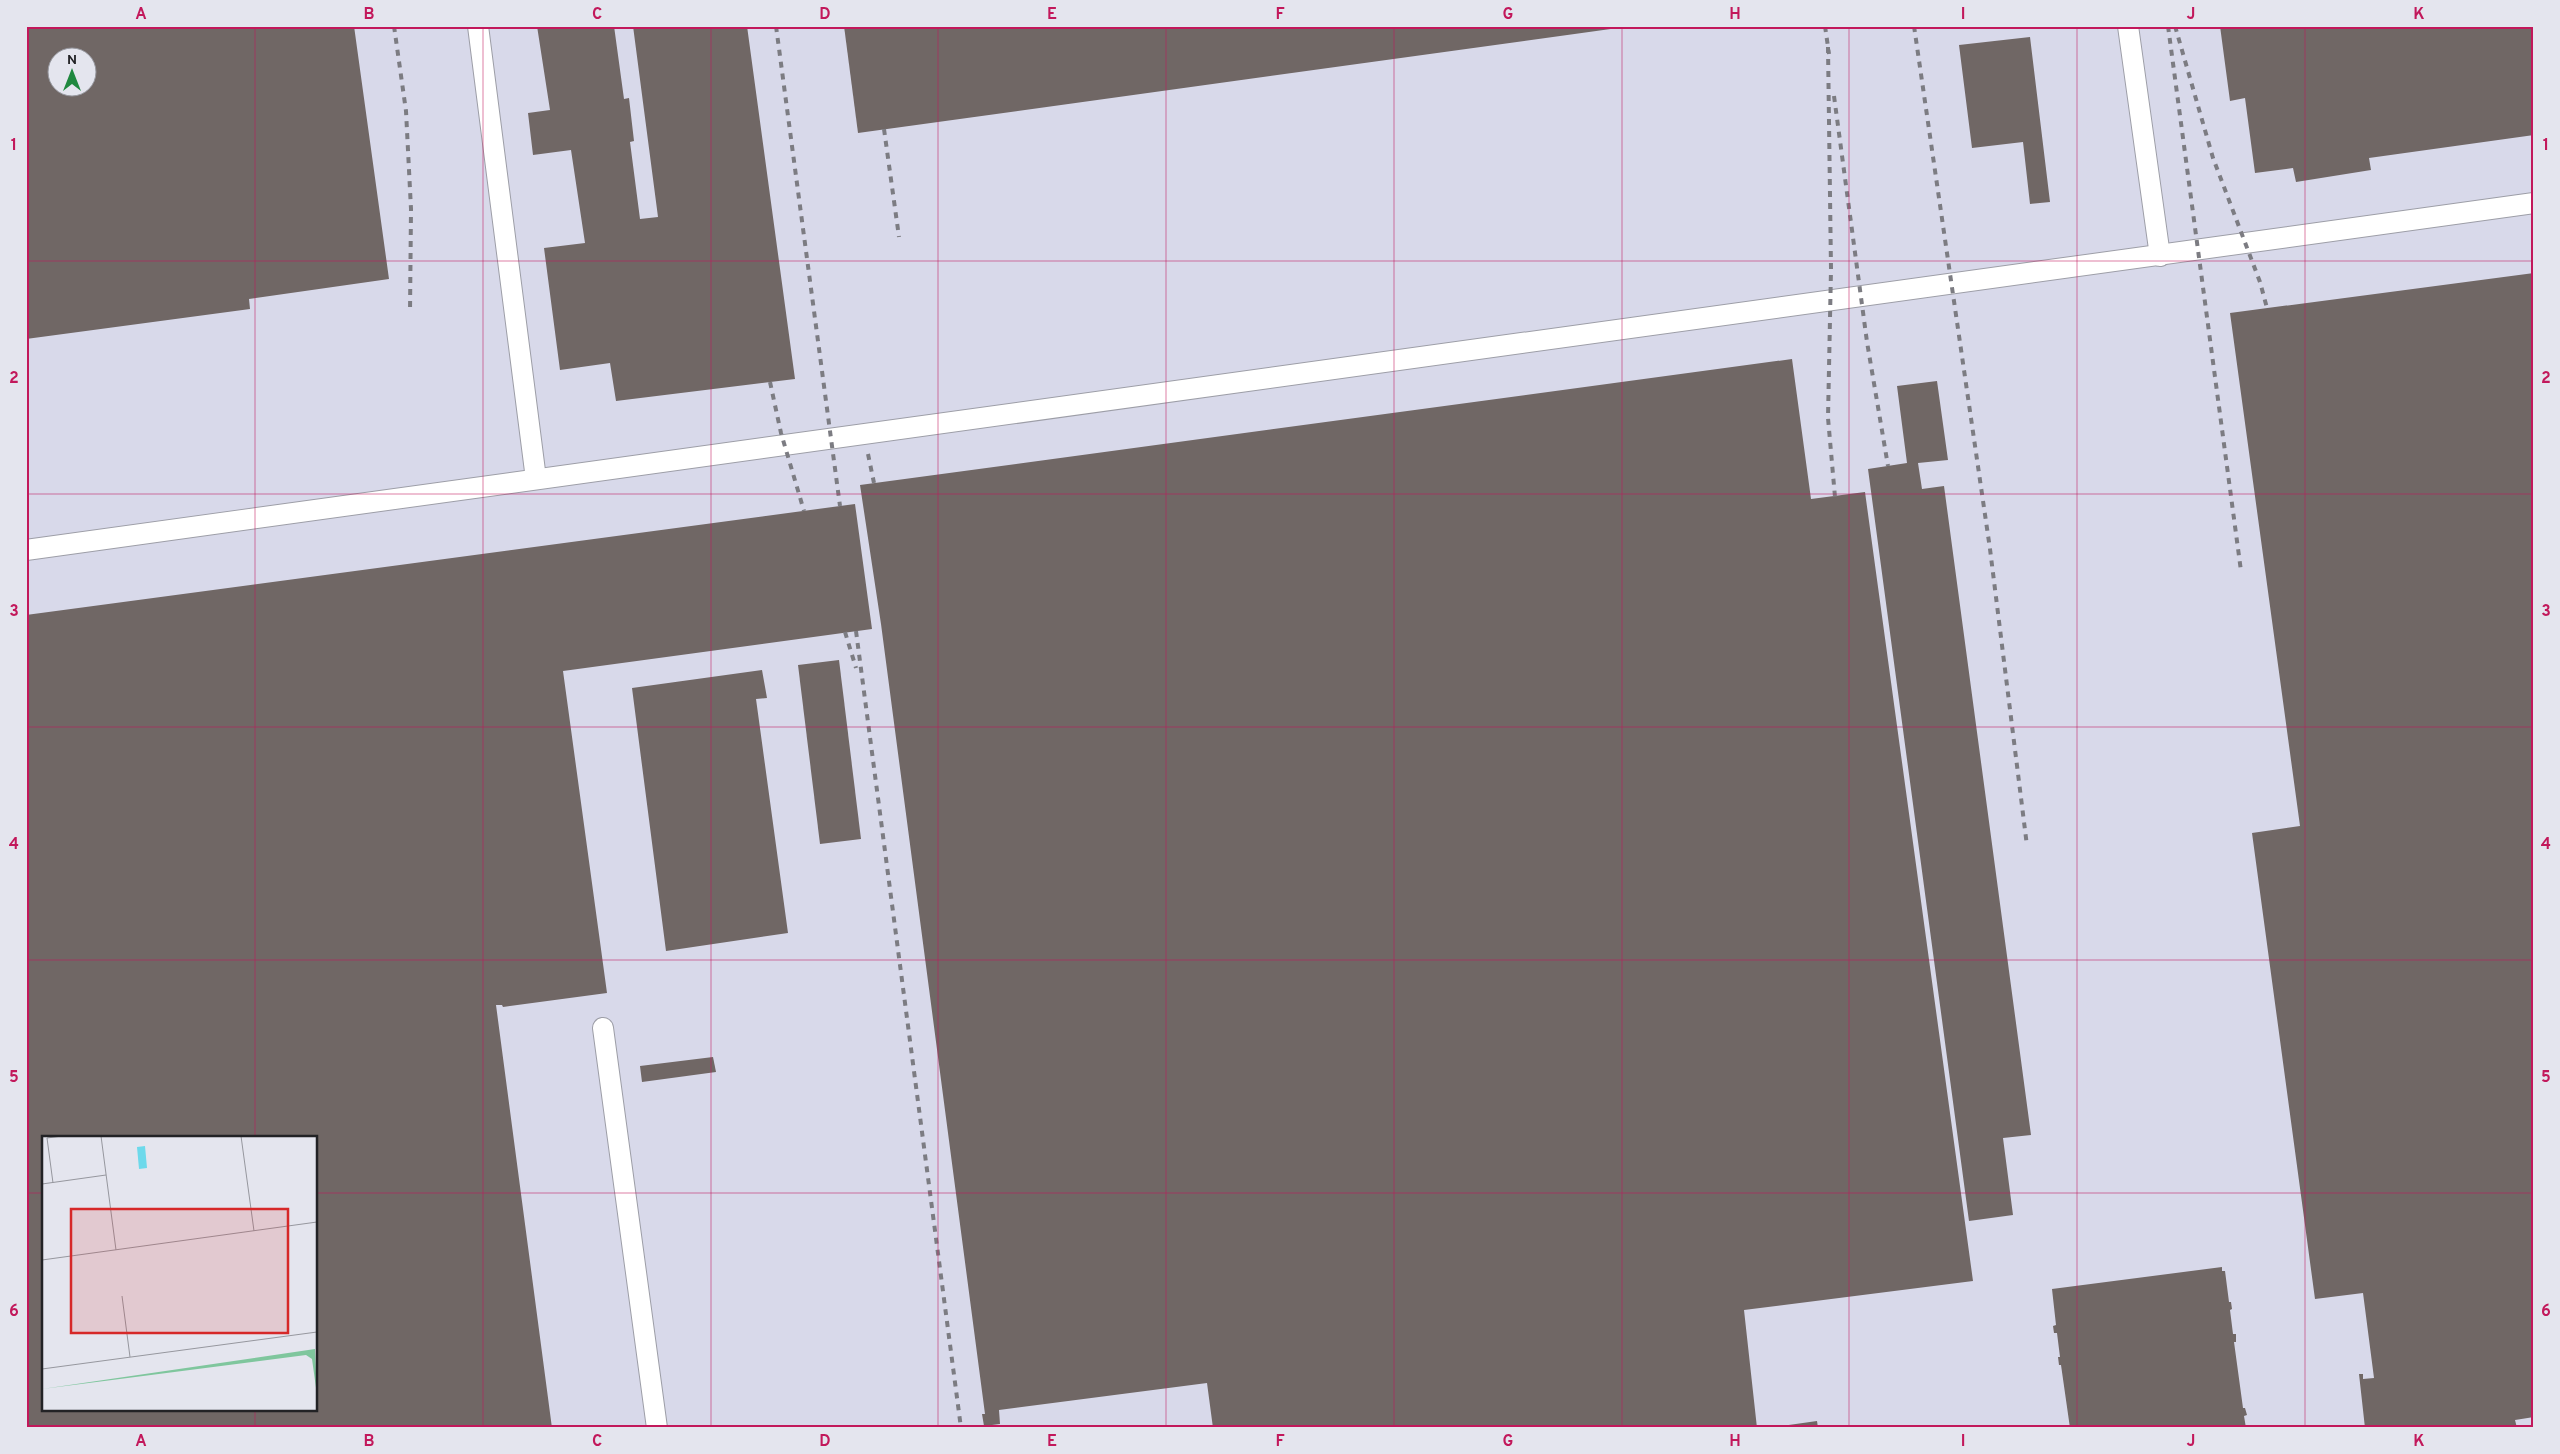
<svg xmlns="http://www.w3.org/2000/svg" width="2560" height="1454" viewBox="0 0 2560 1454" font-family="Overpass,sans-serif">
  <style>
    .built { fill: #d8d9ea; fill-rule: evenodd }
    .building { fill: #706765; fill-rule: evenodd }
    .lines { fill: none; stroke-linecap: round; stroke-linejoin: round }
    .service-casing { stroke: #9d9ea7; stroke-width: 22 }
    .service { stroke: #fff; stroke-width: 20 }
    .rail { stroke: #7c7c82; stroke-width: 4; stroke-dasharray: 6 6; stroke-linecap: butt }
    .grid { fill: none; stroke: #c2185b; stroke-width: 1; stroke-opacity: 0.55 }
    .inset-road { fill: none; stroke: #96979e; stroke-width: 1 }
    .view { fill: #d62828; fill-opacity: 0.15; stroke: #d62828; stroke-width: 2.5 }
    .inset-edge { fill: none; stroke: #222225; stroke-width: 2.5 }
    .neatline { fill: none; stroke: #c2185b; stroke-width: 2 }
    .grid-label { font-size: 16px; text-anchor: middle; font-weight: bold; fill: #c2185b }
  </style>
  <rect width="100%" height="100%" fill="#e4e5ee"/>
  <path class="built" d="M26,26H2534V1428H26ZM58,58H88V88H58ZM44,1138H316V1410H44Z"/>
  <g class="building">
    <path d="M26,26H354L389,279L249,299L250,309L26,339ZM58,58H88V88H58Z"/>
    <polygon points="537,26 614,26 624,99 629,98 634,141 630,142 640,219 658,217 633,26 747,26 795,379 616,401 610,363 560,370 544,248 585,243 571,150 533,155 528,113 550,110"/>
    <polygon points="844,26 1625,26 1625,27 858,133"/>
    <polygon points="2220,26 2534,26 2534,135 2369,158 2371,170 2296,182 2293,168 2255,173 2245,98 2230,101"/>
    <polygon points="2030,37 2050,202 2030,204 2023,142 1972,148 1959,45"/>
    <polygon points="2534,273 2534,1417 2515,1420 2517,1428 2365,1428 2359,1374 2363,1374 2363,1379 2374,1378 2363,1293 2315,1299 2252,833 2300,826 2230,313"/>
    <polygon points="1792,359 1811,499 1865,492 1973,1281 1744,1310 1757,1428 1213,1428 1207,1383 999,1410 1000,1424 984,1426 982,1414 985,1414 881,624 860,485"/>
    <polygon points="1937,381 1948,460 1918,463 1922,489 1944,486 2031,1135 2003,1138 2013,1215 1969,1221 1868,469 1907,463 1897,386"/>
    <path d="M855,504L872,629L563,671L607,993L503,1007L502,1005H496L552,1428H26V615ZM44,1138H316V1410H44Z"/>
    <polygon points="839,660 861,839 820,844 798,665"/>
    <polygon points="762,670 767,698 756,699 788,933 666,951 632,688"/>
    <polygon points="713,1057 716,1072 642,1082 640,1066"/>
    <polygon points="2222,1267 2222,1271 2225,1271 2229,1302 2231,1302 2232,1309 2230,1310 2233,1334 2236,1334 2236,1342 2234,1342 2243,1408 2245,1408 2247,1415 2244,1416 2246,1428 2070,1428 2061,1365 2059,1365 2058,1357 2060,1357 2057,1333 2054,1333 2053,1326 2056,1325 2052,1289"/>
    <polygon points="1817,1421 1818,1428 1775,1428 1775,1427"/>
  </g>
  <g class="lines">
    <defs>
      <g id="service">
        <polyline points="478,26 536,479"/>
        <polyline points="2128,26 2160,256"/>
        <polyline points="26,550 2534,203"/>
        <polyline points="603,1028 657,1428"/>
      </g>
    </defs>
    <use href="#service" class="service-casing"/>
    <use href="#service" class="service"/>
    <g class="rail">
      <polyline points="394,26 406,111 411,209 410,313"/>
      <polyline points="776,26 840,506"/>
      <polyline points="1825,26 1829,54"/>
      <polyline points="1914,26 1990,549 2027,846"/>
      <polyline points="2168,26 2241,571"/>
      <polyline points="2175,26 2213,158 2260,282 2267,308"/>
      <polyline points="1828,47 1831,269 1828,418 1835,497"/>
      <polyline points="1834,96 1867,342 1888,466"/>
      <polyline points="884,129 899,237"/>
      <polyline points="770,382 781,433 804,511"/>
      <polyline points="868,454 874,483"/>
      <polyline points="856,631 961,1428"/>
      <polyline points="845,632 856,668"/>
    </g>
  </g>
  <path class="grid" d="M255,26V1138M483,26V1428M711,26V1428M938,26V1428M1166,26V1428M1394,26V1428M1622,26V1428M1849,26V1428M2077,26V1428M2305,26V1428M26,261H2534M26,494H2534M26,727H2534M26,960H2534M26,1193H44M316,1193H2534M255,1410V1428"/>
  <g transform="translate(42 1136)">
    <rect width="275" height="275" fill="#e4e5ee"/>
    <path d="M273,213L275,259L270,223L264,219L0,253Z" fill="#7fc69d"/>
    <path d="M103,10L105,32L97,33L95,11Z" fill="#6dd9eb"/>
    <path class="inset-road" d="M59,0L74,114M199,0L212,95M11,47L5,2L20,0M0,48L64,39M0,124L275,86M80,160L88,221M0,233L275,196"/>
    <path class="view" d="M29,73H246V197H29Z"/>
    <rect width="275" height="275" class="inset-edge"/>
  </g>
  <rect width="2560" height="1454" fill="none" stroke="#e4e5ee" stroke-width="55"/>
  <g transform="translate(72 72)"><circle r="24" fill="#e4e5ee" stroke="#96979e"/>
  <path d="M0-4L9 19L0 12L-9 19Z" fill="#1f883f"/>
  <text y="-8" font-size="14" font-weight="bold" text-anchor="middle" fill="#222225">N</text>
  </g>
  <rect x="28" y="28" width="2504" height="1398" class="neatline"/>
  <g class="grid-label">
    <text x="141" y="19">A</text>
    <text x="369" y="19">B</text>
    <text x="597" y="19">C</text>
    <text x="825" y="19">D</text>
    <text x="1052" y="19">E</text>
    <text x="1280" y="19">F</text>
    <text x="1508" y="19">G</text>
    <text x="1735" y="19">H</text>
    <text x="1963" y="19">I</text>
    <text x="2191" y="19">J</text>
    <text x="2419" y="19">K</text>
    <text x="14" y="150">1</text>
    <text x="2546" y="150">1</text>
    <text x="14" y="383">2</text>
    <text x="2546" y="383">2</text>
    <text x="14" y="616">3</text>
    <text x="2546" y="616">3</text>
    <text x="14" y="849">4</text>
    <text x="2546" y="849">4</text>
    <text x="14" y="1082">5</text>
    <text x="2546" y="1082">5</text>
    <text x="14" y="1316">6</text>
    <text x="2546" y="1316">6</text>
    <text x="141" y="1446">A</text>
    <text x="369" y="1446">B</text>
    <text x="597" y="1446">C</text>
    <text x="825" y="1446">D</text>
    <text x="1052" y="1446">E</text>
    <text x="1280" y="1446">F</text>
    <text x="1508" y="1446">G</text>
    <text x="1735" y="1446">H</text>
    <text x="1963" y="1446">I</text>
    <text x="2191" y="1446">J</text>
    <text x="2419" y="1446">K</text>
  </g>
</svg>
